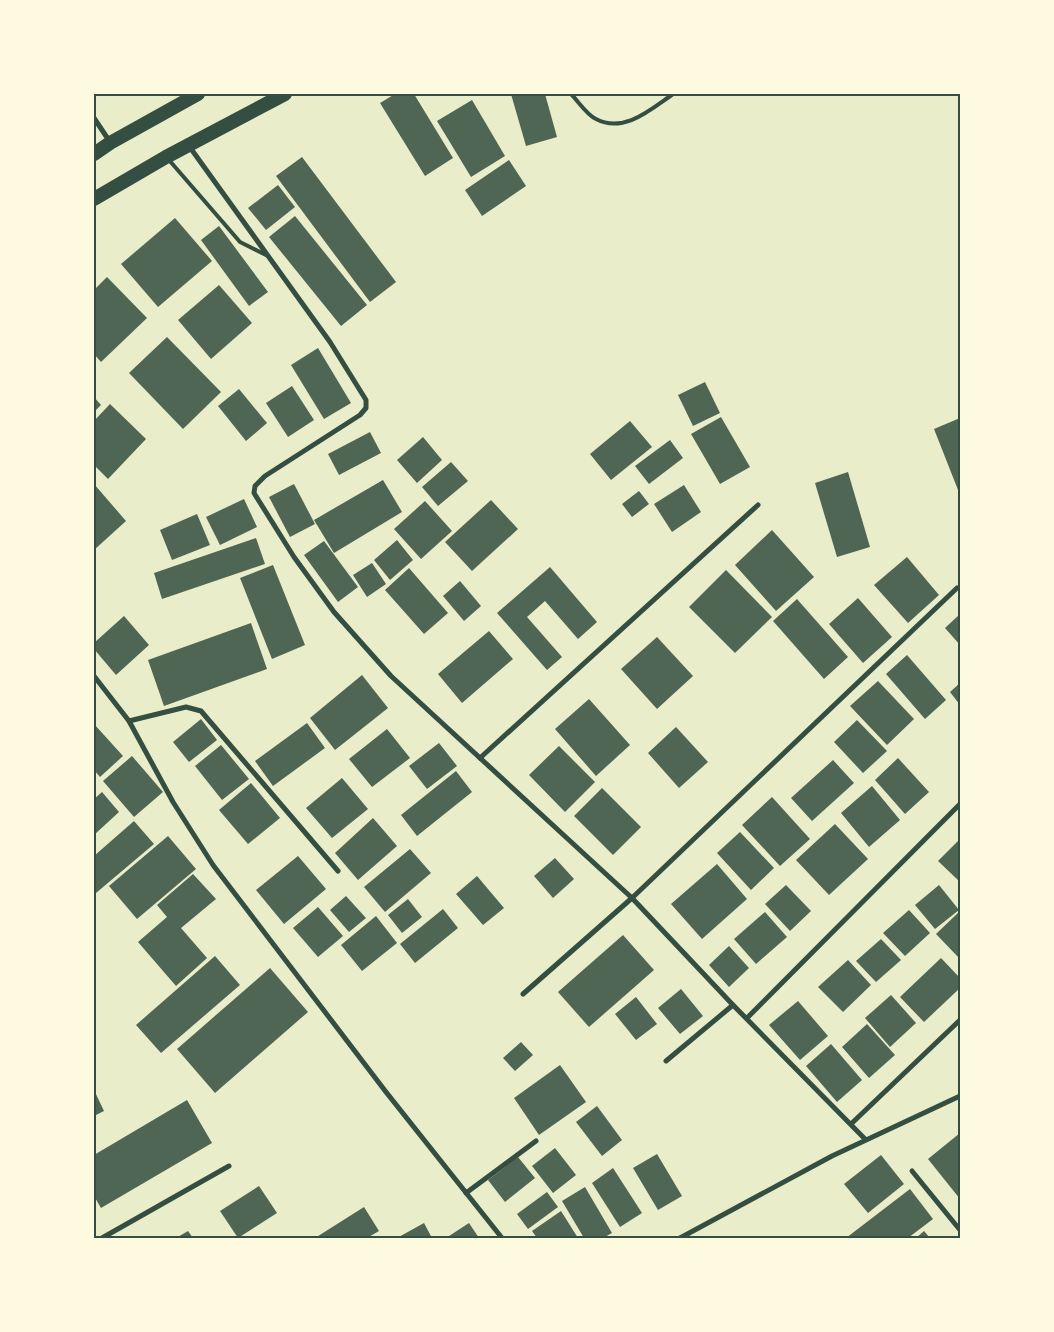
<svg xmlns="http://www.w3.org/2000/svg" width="1054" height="1332" viewBox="0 0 1054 1332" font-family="'Fira Sans Condensed',sans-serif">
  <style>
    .building { fill: #4f6655 }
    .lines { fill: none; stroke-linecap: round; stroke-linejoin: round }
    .service { stroke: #344e41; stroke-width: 4 }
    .minor { stroke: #344e41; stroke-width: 5 }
    .trunk { stroke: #344e41; stroke-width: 14 }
    .neatline { fill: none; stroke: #344e41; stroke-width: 2 }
  </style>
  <rect width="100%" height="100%" fill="#e9edc9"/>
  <g class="building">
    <polygon points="395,94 414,94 453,158 425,176 380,103"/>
    <polygon points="511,94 545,94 557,137 526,146"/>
    <polygon points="472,100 505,156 471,177 437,121"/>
    <polygon points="302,157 396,282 370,302 276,176"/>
    <polygon points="509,160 526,186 482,216 465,190"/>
    <polygon points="278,185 295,207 266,230 248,208"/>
    <polygon points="295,216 367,305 341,326 269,237"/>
    <polygon points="175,218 212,261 158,307 121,264"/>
    <polygon points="219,226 268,292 249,306 201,240"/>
    <polygon points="107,277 147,318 101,362 94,354 94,290"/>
    <polygon points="219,285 252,323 211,359 178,320"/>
    <polygon points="167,337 221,392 183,429 129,373"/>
    <polygon points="318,348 351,403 324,419 291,365"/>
    <polygon points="705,382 720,413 693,426 678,395"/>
    <polygon points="292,386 314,420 288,437 266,403"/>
    <polygon points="239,389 267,423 246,441 218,406"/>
    <polygon points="94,397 101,405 94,412"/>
    <polygon points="110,404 146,439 108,479 94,465 94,421"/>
    <polygon points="721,417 750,467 720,484 691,434"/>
    <polygon points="960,418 960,495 934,429"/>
    <polygon points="630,421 652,447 611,480 590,454"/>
    <polygon points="370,432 381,453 339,475 328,454"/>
    <polygon points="423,437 442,460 417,483 397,460"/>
    <polygon points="670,440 683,458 649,484 635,466"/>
    <polygon points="451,462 468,481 438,506 422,487"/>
    <polygon points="848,472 870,547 837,557 815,483"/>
    <polygon points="383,480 402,512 334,553 314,520"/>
    <polygon points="94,484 126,521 94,550"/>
    <polygon points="294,484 315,524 290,537 269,497"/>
    <polygon points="684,485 701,512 672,532 654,504"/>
    <polygon points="639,491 649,504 632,517 622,504"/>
    <polygon points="244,499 257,527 220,545 206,517"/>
    <polygon points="491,500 518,529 472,571 445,542"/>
    <polygon points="425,501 452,531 421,559 394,529"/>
    <polygon points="197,514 210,545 172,560 160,530"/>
    <polygon points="772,530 814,577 776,611 735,565"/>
    <polygon points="256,538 265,564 162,599 154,573"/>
    <polygon points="397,540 413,560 390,580 374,560"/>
    <polygon points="324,541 358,587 338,602 304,555"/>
    <polygon points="907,557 939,595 908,623 874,585"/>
    <polygon points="372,563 386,584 367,597 353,575"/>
    <polygon points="273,565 305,645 272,659 240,578"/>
    <polygon points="550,567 597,622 578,639 545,601 527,617 562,657 547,670 497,613"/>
    <polygon points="409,568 448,613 424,634 385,590"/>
    <polygon points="726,570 772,617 735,653 689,607"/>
    <polygon points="460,581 481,606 464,621 443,596"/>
    <polygon points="858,598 892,637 863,663 829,624"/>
    <polygon points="797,599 848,657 824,679 773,621"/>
    <polygon points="960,614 960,645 945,628"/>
    <polygon points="124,616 149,645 116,675 94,649 94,643"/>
    <polygon points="251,623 267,669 164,706 148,660"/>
    <polygon points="489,631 513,659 462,703 438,674"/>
    <polygon points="657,637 693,676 657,709 621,669"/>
    <polygon points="907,655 946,700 925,719 886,674"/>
    <polygon points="362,675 388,708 335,750 310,718"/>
    <polygon points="878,681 914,719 887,745 850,706"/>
    <polygon points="960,683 960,705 950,692"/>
    <polygon points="589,699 630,745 596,776 555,729"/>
    <polygon points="201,719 217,740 189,762 173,742"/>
    <polygon points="857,720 887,751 863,773 834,742"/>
    <polygon points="307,723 325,748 273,786 255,761"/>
    <polygon points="94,724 123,756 100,777 94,770"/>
    <polygon points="676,727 708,762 679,788 648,753"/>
    <polygon points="387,729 410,758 372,787 349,759"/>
    <polygon points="439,743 457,766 427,789 409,766"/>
    <polygon points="221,745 249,779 222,800 195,766"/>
    <polygon points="559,746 595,782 565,812 529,775"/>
    <polygon points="132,756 163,792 134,817 103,781"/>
    <polygon points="898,758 929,792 905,814 875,780"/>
    <polygon points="833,760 854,783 812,821 791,798"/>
    <polygon points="456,771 472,792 417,836 401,815"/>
    <polygon points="342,778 368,809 332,838 306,808"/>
    <polygon points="251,783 280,818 248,844 219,810"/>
    <polygon points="872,786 900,820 869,847 841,813"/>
    <polygon points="602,788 641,827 613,855 574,816"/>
    <polygon points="102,792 119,812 94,835 94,799"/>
    <polygon points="772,797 810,839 780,866 742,825"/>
    <polygon points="373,818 397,846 358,880 335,853"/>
    <polygon points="134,821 154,844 96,893 94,890 94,856"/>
    <polygon points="835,824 868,859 829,895 796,860"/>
    <polygon points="740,832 774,868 751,890 717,853"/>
    <polygon points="168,836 196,869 137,919 109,886"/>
    <polygon points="960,839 960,882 938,861"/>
    <polygon points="410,849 431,873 385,912 364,887"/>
    <polygon points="298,856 326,889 284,924 256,890"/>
    <polygon points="555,858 574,879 553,898 534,876"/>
    <polygon points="717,864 747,899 702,939 671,904"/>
    <polygon points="193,874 216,899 181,928 207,958 176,986 138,942 167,917 157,905"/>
    <polygon points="477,876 504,908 483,925 456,894"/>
    <polygon points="786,885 811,911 790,931 765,904"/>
    <polygon points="939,885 959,910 935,929 915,905"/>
    <polygon points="346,896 366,918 349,932 330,910"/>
    <polygon points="408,899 422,917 402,933 388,915"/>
    <polygon points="318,907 343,936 318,957 293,928"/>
    <polygon points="443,909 458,928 415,963 400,944"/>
    <polygon points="909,910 930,933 905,956 883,933"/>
    <polygon points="960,911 960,959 936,934"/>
    <polygon points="765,912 787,937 756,964 734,939"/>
    <polygon points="376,916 397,943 362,971 341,945"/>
    <polygon points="623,935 654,970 589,1027 558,992"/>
    <polygon points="881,939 901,960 876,982 856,961"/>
    <polygon points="729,946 749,968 729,987 709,965"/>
    <polygon points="215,956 240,985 161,1053 136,1025"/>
    <polygon points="941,958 960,978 960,988 924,1022 900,997"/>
    <polygon points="848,960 871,985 843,1012 818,987"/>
    <polygon points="270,968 308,1012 215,1093 177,1049"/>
    <polygon points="681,989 703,1016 680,1034 658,1008"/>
    <polygon points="891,995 916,1023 890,1047 865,1018"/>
    <polygon points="636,997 657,1024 636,1040 615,1014"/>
    <polygon points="798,1001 828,1036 800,1060 769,1025"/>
    <polygon points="867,1024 895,1055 869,1078 842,1047"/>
    <polygon points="521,1042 533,1055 515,1071 503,1058"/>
    <polygon points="831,1044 862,1080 837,1102 806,1066"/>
    <polygon points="560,1065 586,1102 539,1135 514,1098"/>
    <polygon points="94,1090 104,1111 94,1116"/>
    <polygon points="187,1100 212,1143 101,1208 94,1196 94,1155"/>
    <polygon points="597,1106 622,1140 602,1156 576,1122"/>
    <polygon points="960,1133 960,1199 928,1159"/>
    <polygon points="555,1148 576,1175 553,1193 532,1166"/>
    <polygon points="657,1154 682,1196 658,1210 633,1168"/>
    <polygon points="881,1155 904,1184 868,1213 844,1184"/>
    <polygon points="518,1157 535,1178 505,1202 488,1180"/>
    <polygon points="613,1168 642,1213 620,1227 592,1183"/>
    <polygon points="259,1186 277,1213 238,1238 220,1211"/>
    <polygon points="585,1187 612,1233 603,1238 584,1238 562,1201"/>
    <polygon points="910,1189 933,1219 908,1238 846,1238"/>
    <polygon points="547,1192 558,1207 528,1229 517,1214"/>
    <polygon points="364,1207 379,1231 367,1238 315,1238"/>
    <polygon points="561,1211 578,1238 537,1238 532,1231"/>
    <polygon points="424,1223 432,1238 397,1238"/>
    <polygon points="469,1223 479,1238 446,1238"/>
    <polygon points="188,1231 193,1238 176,1238"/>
    <polygon points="924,1231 930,1238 916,1238"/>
  </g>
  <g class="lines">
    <g class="service">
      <path d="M571,94C578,101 587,115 596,119C624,134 651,109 673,94"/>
      <polyline points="169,160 240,242 268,256"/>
    </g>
    <g class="minor">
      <polyline points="94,118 110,142"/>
      <polyline points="189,146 330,342 366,400 366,408 360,415 265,476 255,486 254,493 294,557 334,612 391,676 632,898 733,1005 865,1139"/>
      <polyline points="94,676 129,721 173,802 213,865 386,1092 502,1238"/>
      <polyline points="129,721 186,707 201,711 338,871"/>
      <polyline points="480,758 758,505"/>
      <polyline points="523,994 632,898 957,588"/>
      <polyline points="747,1018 960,804"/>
      <polyline points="666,1061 733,1005"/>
      <polyline points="851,1124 960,1020"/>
      <polyline points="912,1171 960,1230"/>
      <polyline points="466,1193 536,1141"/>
      <polyline points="102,1238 229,1166"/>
      <polyline points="680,1238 832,1156 960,1096"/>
    </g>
    <g class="trunk">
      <polyline points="94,154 110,143 198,94"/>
      <polyline points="94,199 166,157 285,94"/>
    </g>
  </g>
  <rect width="1054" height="1332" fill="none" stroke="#fefae0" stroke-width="190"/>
  <rect x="95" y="95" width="864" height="1142" class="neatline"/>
</svg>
